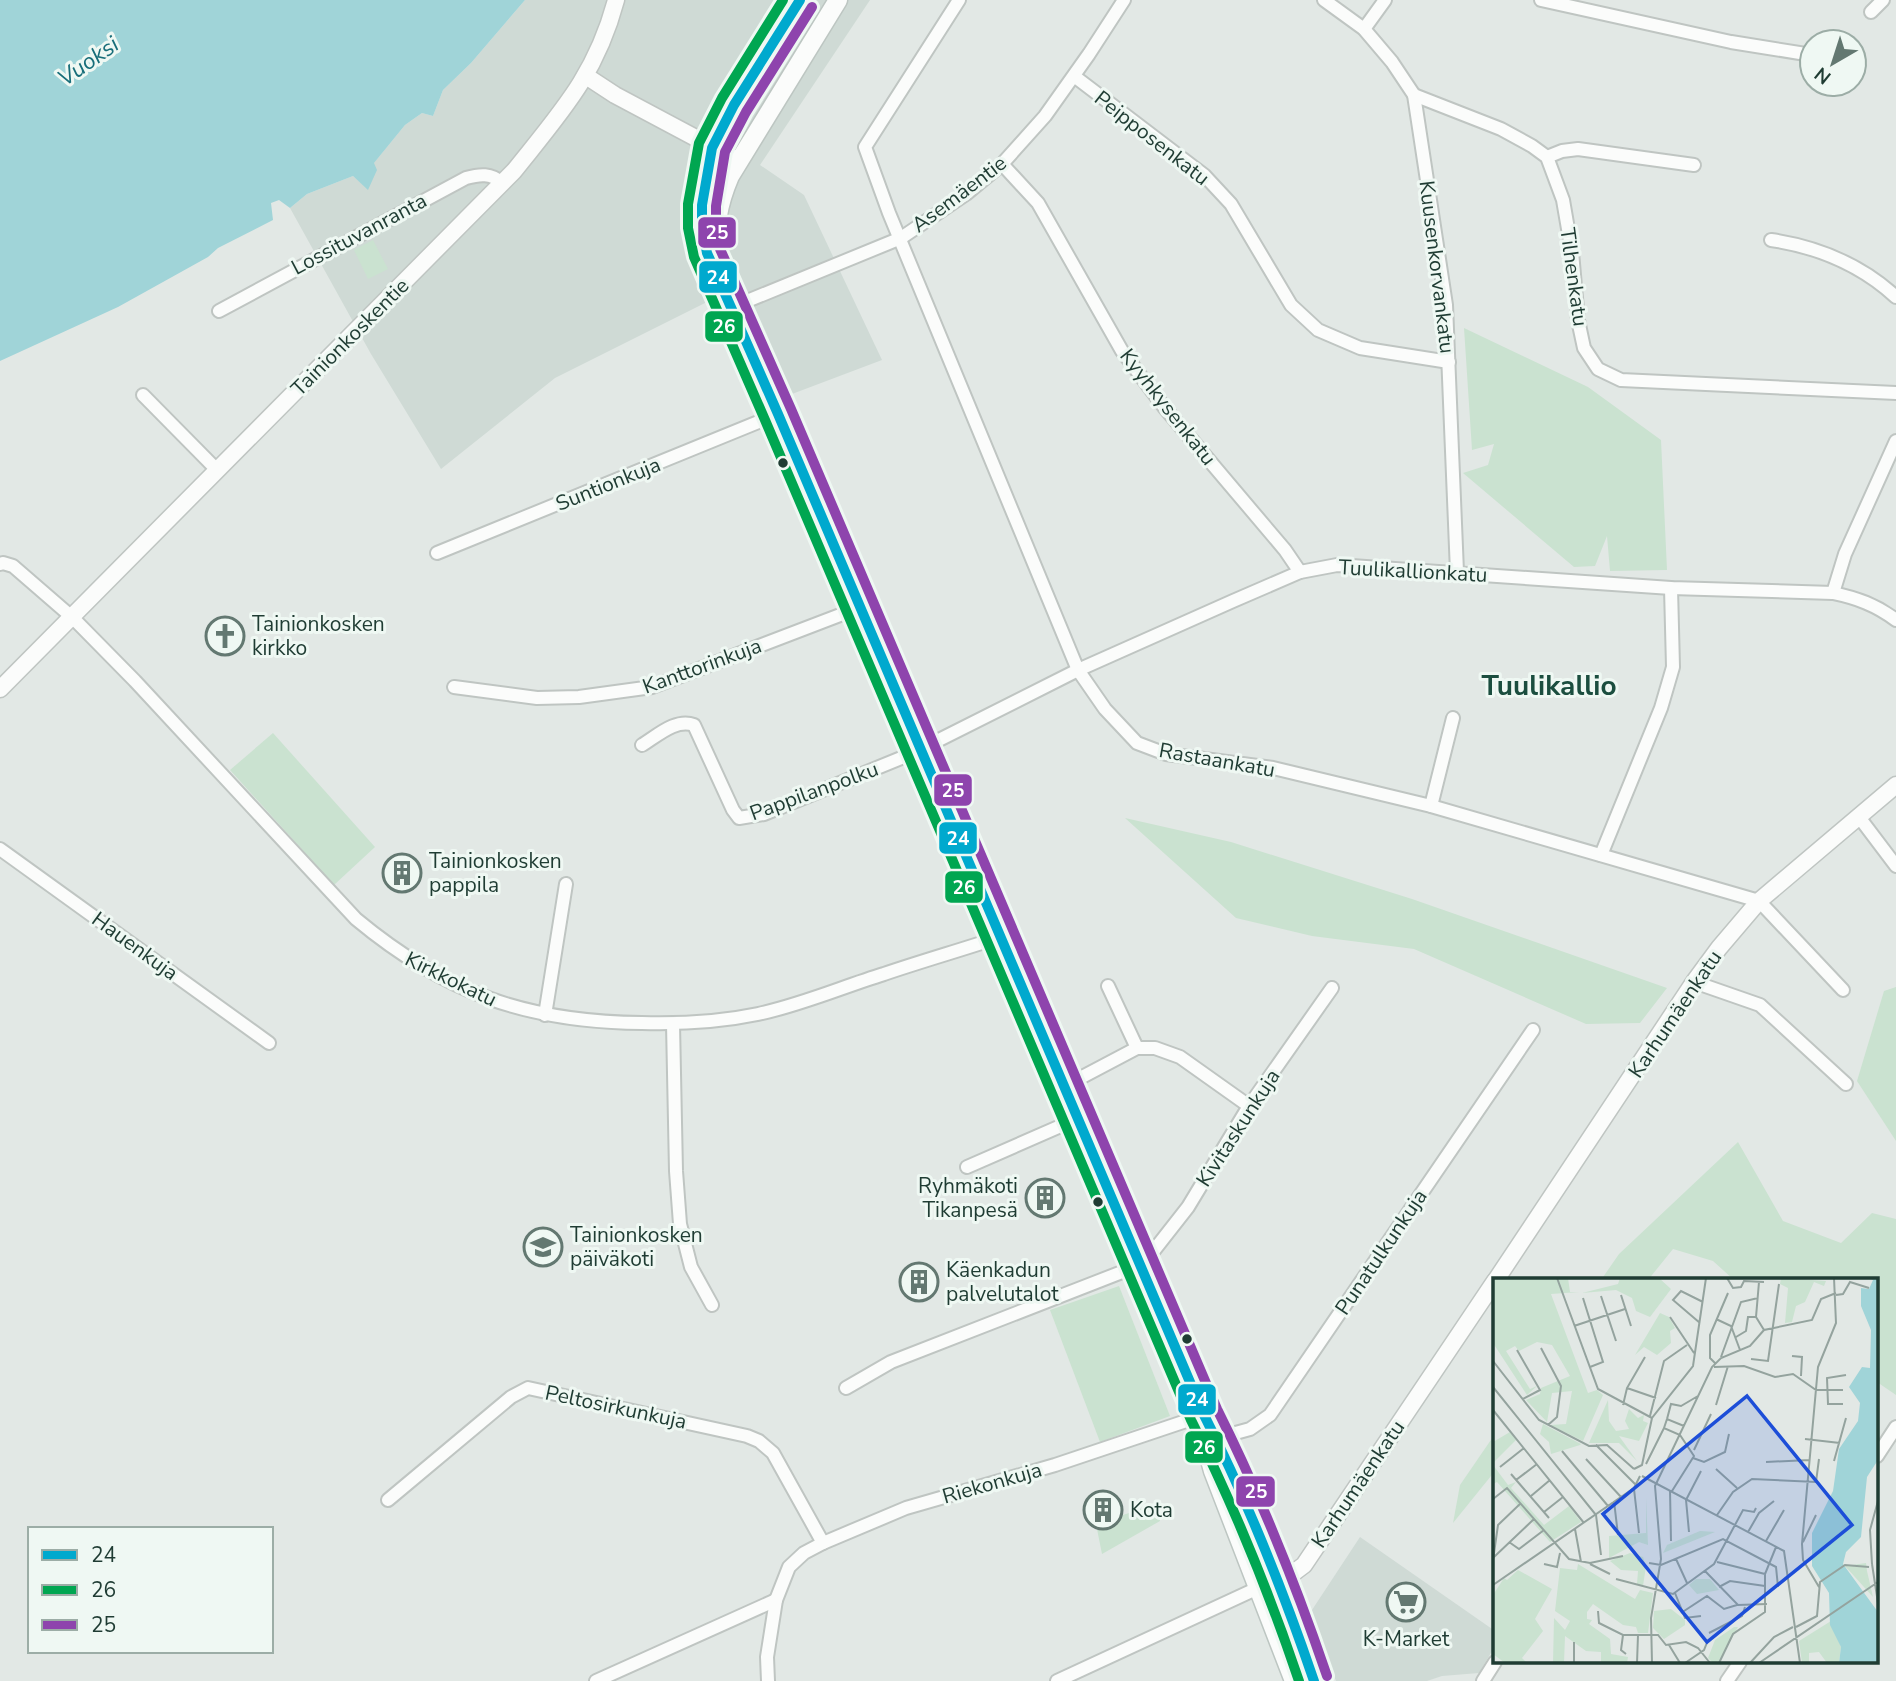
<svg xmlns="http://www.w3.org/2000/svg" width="1896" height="1681" viewBox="0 0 1896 1681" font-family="'Nunito Sans',sans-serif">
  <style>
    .built { fill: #cfdad5 }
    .green { fill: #cae2d0 }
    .water { fill: #a0d4d8 }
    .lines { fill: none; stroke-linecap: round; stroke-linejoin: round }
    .minor-casing { stroke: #bfc5c2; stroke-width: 16 }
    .tertiary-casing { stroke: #bfc5c2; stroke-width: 19 }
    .secondary-casing { stroke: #bdc6c2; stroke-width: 21 }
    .minor { stroke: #fbfcfb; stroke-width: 12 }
    .tertiary { stroke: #fbfcfb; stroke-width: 16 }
    .secondary { stroke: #fbfcfb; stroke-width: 18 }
    .bus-1-casing { stroke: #eff8f3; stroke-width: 16 }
    .bus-2-casing { stroke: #eff8f3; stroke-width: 16 }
    .bus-3-casing { stroke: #eff8f3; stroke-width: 16 }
    .bus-1 { stroke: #00a9ce; stroke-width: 10 }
    .bus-2 { stroke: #00a651; stroke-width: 10 }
    .bus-3 { stroke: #8e44ad; stroke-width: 10 }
    .bus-dot { fill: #1f3c33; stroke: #eff8f3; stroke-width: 2.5 }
    .labels { text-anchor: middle; stroke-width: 6; stroke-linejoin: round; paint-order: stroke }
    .street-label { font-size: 21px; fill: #1f3c33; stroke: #eff8f3 }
    .poi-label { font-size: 21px; fill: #1f3c33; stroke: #eff8f3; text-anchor: start }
    .water-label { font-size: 23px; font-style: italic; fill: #186e7a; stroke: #eff8f3 }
    .district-label { font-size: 28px; font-weight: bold; fill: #1b4e3f; stroke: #eff8f3 }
    .inset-road { fill: none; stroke: #94a39e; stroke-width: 2 }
    .view { fill: #1d4ed8; fill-opacity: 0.15; stroke: #1d4ed8; stroke-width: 3.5 }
    .inset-edge { fill: none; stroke: #1f3c33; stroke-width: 3.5 }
    .line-badge { stroke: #eff8f3; stroke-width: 2.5 }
    .badge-label { font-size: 19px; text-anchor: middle; font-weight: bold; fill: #fff }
  </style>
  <rect width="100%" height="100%" fill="#e2e8e5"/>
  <g class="built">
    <polygon points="525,0 870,0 760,165 804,195 882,360 792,394 741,285 555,378 441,469 371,354 290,208 307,194 353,176 368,189 373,164 405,125 422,113 433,116 443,90 471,63"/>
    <polygon points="1360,1537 1495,1631 1495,1646 1479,1673 1442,1676 1427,1681 1336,1681 1310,1613"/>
  </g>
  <g class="green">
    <polygon points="373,240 388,269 368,279 354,250"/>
    <polygon points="1464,328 1588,387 1661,440 1667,570 1610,571 1607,536 1595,566 1574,567 1463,473 1488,465 1494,444 1472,450"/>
    <polygon points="273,733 375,847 334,885 230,770"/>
    <polygon points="1125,818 1231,842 1412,899 1667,988 1640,1023 1586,1024 1414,949 1312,936 1236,918"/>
    <polygon points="1896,987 1896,1141 1857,1081 1884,991"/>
    <polygon points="1738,1142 1783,1221 1841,1243 1872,1213 1896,1219 1896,1395 1877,1382 1877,1280 1734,1280 1713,1261 1673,1249 1648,1280 1601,1280 1619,1254"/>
    <polygon points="1119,1286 1170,1416 1100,1442 1050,1310"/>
    <polygon points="1495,1434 1495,1471 1453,1523 1460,1485"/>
    <polygon points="1156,1504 1160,1521 1102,1554 1096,1524"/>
  </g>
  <polygon class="water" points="0,0 525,0 471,63 443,90 433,116 422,113 405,125 374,163 377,170 368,190 353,176 307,194 290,208 279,200 271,203 273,220 218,248 208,257 118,307 0,361"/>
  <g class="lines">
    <defs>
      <g id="minor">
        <polyline points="959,0 865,147 889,213 1078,670 1105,709 1137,743 1166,754 1273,768 1431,806 1759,901 1843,990"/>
        <polyline points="1324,0 1364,29 1392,62 1414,95 1446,305 1457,572"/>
        <polyline points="1541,0 1731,42 1812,55"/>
        <polyline points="1871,12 1883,0"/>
        <polyline points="1364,29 1385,0"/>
        <polyline points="1074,76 1204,175 1231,204 1291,305 1318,330 1360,348 1449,362"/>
        <polyline points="1414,95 1501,129 1532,146 1547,157 1563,200 1572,252 1578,320 1584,348 1598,369 1621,380 1896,393"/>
        <polyline points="1547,157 1562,151 1578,149 1694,165"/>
        <polyline points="1002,164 1038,203 1122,351 1164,407 1285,550 1300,572"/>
        <path d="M1771,240C1819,247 1860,264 1896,297"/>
        <polyline points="730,308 901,238 966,194 1002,164 1045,116 1089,54 1124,0"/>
        <path d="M219,311L466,178C480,174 491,173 502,183"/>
        <polyline points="143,395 217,470"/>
        <polyline points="437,553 778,414"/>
        <path d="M0,564L3,563L13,566L73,618L135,681L356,919C445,993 526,1022 642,1023C680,1024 720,1022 758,1014C801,1005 842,987 884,974C922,961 961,950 1000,937"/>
        <polyline points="1833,593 1845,554 1896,441"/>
        <polyline points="454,687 537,698 579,697 652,687 861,607"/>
        <path d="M642,745C657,736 676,718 694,725L733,810L739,818L764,814L911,754L1078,670L1233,601L1300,572L1337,565L1671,588L1833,593C1857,598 1876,605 1896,620"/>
        <polyline points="1431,806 1453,718"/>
        <polyline points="1859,817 1896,866"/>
        <polyline points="0,849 269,1043"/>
        <polyline points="1601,855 1661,708 1673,667 1671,588"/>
        <polyline points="1694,982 1760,1005 1846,1084"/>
        <polyline points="1108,986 1137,1048"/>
        <polyline points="545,1015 566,884"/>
        <polyline points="673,1024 676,1171 680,1224 691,1267 712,1305"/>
        <polyline points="1065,1086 1137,1048 1155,1048 1180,1057 1249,1106"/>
        <polyline points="967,1167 1079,1118"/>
        <polyline points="846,1388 891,1362 1140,1265 1148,1258 1188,1207 1249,1106 1332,988"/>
        <polyline points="1210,1440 1250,1429 1270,1415 1533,1030"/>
        <polyline points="1877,1456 1896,1427"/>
        <polyline points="388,1500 511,1397 528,1388 747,1436 759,1441 773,1453 823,1543"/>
        <polyline points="596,1681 776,1600"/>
        <polyline points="768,1681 767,1657 776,1600 789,1567 804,1553 823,1543 906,1508 1055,1465 1204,1415"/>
        <polyline points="1057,1681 1258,1588"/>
        <polyline points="1483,1681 1495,1662"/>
        <polyline points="1727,1681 1740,1662"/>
      </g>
      <g id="tertiary">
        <polyline points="586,76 615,95 739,161"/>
        <path d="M0,689L514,171C561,112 596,75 616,0"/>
        <polyline points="1496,1280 1694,982 1719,948 1759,901 1896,785"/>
        <polyline points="1258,1588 1292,1574 1304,1565 1495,1281"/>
      </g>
      <g id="secondary">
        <polyline points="800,0 734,105 712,148 702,205 702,227 707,253 778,414 1000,937 1079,1118 1204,1415 1231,1468 1296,1628 1314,1681"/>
        <path d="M718,261C713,230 718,204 730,176L838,0"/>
        <polyline points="1204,1422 1205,1442 1213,1471 1294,1681"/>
      </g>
    </defs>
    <use href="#minor" class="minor-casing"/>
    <use href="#tertiary" class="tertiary-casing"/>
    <use href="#secondary" class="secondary-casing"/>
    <use href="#minor" class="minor"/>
    <use href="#tertiary" class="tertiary"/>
    <use href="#secondary" class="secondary"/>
    <defs>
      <path id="bus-1" d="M800,0L734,105L712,148L702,205V227L707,253L778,414L1204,1415C1247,1500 1283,1590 1314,1681"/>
      <path id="bus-2" d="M783,0L722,98L699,143L688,204V228L694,257L765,420L1191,1420C1233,1504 1269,1592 1299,1681"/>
      <path id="bus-3" d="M812,7L746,112L725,152L716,206V226L720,249L791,409L1217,1409C1260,1495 1296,1585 1327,1676"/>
    </defs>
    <use href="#bus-1" class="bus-1-casing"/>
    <use href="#bus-2" class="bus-2-casing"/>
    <use href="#bus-3" class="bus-3-casing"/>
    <use href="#bus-1" class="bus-1"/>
    <use href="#bus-2" class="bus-2"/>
    <use href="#bus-3" class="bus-3"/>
  </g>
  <defs>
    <symbol id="church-ring" viewBox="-11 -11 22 22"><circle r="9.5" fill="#eff8f3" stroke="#637871" stroke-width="1.5"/><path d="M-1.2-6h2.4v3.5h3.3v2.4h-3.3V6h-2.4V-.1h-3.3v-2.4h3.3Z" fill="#637871"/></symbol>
    <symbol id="building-ring" viewBox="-11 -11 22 22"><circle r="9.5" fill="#eff8f3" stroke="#637871" stroke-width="1.5"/><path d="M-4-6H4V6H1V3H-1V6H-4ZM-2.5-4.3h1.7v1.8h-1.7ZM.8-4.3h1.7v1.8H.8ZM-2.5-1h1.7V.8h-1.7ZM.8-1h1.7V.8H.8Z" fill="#637871"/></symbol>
    <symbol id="school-ring" viewBox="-11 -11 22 22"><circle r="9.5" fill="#eff8f3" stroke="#637871" stroke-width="1.5"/><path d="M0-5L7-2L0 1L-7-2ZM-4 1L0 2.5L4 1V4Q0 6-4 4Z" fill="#637871"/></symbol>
    <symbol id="supermarket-ring" viewBox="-11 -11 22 22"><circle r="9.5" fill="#eff8f3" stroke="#637871" stroke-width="1.5"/><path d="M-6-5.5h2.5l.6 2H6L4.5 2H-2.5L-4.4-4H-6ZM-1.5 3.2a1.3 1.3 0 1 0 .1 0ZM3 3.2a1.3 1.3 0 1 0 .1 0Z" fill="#637871"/></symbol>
  </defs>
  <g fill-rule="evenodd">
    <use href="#church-ring" x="203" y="614" width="44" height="44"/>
    <use href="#building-ring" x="380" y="851" width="44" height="44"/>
    <use href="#building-ring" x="1023" y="1176" width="44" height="44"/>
    <use href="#school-ring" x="521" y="1225" width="44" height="44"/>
    <use href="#building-ring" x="897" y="1260" width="44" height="44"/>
    <use href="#building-ring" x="1081" y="1488" width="44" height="44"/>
    <use href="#supermarket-ring" x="1384" y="1580" width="44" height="44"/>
  </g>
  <g class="bus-dot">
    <circle cx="783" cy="463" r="6"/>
    <circle cx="1098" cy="1202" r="6"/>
    <circle cx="1187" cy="1339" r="6"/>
  </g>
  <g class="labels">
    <g class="street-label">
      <text transform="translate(1152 138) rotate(38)" y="7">Peipposenkatu</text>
      <text transform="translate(959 194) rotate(-37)" y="7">Asemäentie</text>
      <text transform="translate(359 234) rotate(-28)" y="7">Lossituvanranta</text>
      <text transform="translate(1437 267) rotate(83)" y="7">Kuusenkorvankatu</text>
      <text transform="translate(1574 277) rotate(82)" y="7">Tilhenkatu</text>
      <text transform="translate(350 337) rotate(-45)" y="7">Tainionkoskentie</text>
      <text transform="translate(1168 407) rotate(52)" y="7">Kyyhkysenkatu</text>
      <text transform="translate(608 484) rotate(-22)" y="7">Suntionkuja</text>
      <text transform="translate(1413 571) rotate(3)" y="7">Tuulikallionkatu</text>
      <text transform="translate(702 666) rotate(-20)" y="7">Kanttorinkuja</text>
      <text transform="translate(1217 760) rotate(10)" y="7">Rastaankatu</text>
      <text transform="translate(814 791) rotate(-20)" y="7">Pappilanpolku</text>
      <text transform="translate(135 946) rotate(36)" y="7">Hauenkuja</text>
      <text transform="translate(451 979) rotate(26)" y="7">Kirkkokatu</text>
      <text transform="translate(1675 1014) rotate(-56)" y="7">Karhumäenkatu</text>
      <text transform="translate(1238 1128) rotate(-57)" y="7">Kivitaskunkuja</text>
      <text transform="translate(1381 1252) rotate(-56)" y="7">Punatulkunkuja</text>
      <text transform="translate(616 1407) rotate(12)" y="7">Peltosirkunkuja</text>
      <text transform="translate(992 1483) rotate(-16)" y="7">Riekonkuja</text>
      <text transform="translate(1358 1484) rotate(-56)" y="7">Karhumäenkatu</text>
    </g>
    <g class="poi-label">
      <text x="252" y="631">Tainionkosken<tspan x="252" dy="24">kirkko</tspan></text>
      <text x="429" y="868">Tainionkosken<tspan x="429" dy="24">pappila</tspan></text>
      <text x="1018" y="1193" text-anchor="end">Ryhmäkoti<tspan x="1018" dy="24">Tikanpesä</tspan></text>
      <text x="570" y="1242">Tainionkosken<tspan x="570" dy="24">päiväkoti</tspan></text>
      <text x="946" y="1277">Käenkadun<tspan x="946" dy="24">palvelutalot</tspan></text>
      <text x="1130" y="1517">Kota</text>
      <text x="1406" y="1646" text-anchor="middle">K-Market</text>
    </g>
    <g class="water-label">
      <text transform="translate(88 61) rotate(-35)" y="8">Vuoksi</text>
    </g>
    <g class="district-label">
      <text x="1549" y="695">Tuulikallio</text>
    </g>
  </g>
  <g transform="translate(1493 1278)">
    <rect width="385" height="385" fill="#e2e8e5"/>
    <path d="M0,0H75L77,14H86L58,16L95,115L104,112L110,117L90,163L57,147L73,146L79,113L59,115L54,144L33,122L47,116L48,110L77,98L59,67L44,64L26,73L22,68L13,73L37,111L44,108L34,117L0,65ZM127,0H166L178,11L157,39L143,33L139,20L123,12L89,15L125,6ZM288,0L333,3L331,8L321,4L312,24L303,28L299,44L292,45L295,10L287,6ZM167,35L176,39L182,50L177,53L178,65L164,77L151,69L142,77ZM115,122L116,143L123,153L136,151L132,143L136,131L145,140L151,137L150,143L155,145L146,163L126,158L144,183L126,165H96ZM50,146L88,166L87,167L58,176L56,164L47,156ZM17,154L23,162L0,185V164ZM0,187L15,207L23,204L18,210L51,247L76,228L88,244L57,264L4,204L0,206ZM153,220L155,267L146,264L116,280V258L153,255ZM207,253L222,254L170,275L174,267ZM137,275L150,279L153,288L150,308L144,306L145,293L128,292L117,283ZM373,285L374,293L380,319L352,288ZM85,286L142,321L147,312L160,315L155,355H145L143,349L130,347L100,326L94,334V341L99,342L96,346L117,361L118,376L135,379L134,385H108V374L93,373L72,358L71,385H60L61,340L72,352L77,343L62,333L67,290L84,292ZM25,292L59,311L42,341L50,353L29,380L34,385H12L0,376V317L11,300L14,302ZM203,301H217L226,312L204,316L196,307ZM178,331L192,342V347L171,361L160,350L161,333ZM338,343L348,369L346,385H334L326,374L316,375V385H309L306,363ZM241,349H245L226,383L220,385L215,380L222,362Z" fill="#cae2d0"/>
    <path d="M376,0H385V182L374,199L368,259L353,274L350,286L385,334V385H346L348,369L337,347L336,315L319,288V255L340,213L346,171L365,143L367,125L356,109L369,89L377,90L378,52L368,28V10L376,11L380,2Z" fill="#a0d4d8"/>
    <path class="inset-road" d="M64,0L105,111L159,140M234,0L240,10L248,9L251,3L271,4M266,4L263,39L271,52M128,17L138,48M343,17L350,16L357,4L376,10M108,18L123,63M90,20L110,84L97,89M177,39L201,75M223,41L238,48L247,72M207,45L180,22L188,13L210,24M81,48L132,31M243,59L253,53L255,39H263M48,70L68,108L64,139L55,147M24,72L47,112L30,121M299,78L309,79L308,98M228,79L248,24L265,20M258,81L275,83L286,6M0,83L46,142L96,168L114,167L141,191M222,85L217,80V57L235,15M221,89L251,88L282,99L300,96L323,112H350M0,109L103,237L108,277M134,110L163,120M350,126H335L334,100L353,97M130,127L134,110L152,79M223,127L235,88M0,132L91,245M157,138L171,83L194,67M174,141L178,126L188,128L205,118M171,150L174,141L191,148M312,161L347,165M103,167L143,207M201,172L218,136M69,173L115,228M200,180L211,184L232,174L236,156M93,181L128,219M341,183L353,140M273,184L317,182M153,186L171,150L187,157L201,178L179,213M7,189L31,170M141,191L149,187L159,140L200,88L213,0M223,191L244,210M18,196L56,240M149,198L291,273L307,385M23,202L44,186M141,211L146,255M177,212L178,263M38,218L57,202M0,221L14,210L76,281L97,285L130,278M121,223L125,257M51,234L70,219M224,237L240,214L259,201L323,204L326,181M82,251L88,284M196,254L193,222L208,193M255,254L266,235L281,223M273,263L291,232M16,264L26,271L51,252M310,264L323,237M1,279L41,241M183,281L194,305M0,282L5,247L28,225M224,284L272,296M156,285L168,287L230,261L283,289L285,309M51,286L64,289L67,275M97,286L117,296M379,286L377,252L385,223M379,286L385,325M212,293L245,327L274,326M123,301L180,316L221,286L250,232L261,234L263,230M0,307L141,210L147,198M226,309L237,303L272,308M326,309L310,282L309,266L325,89L343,45L341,0M182,315L192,340L208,338M105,333L106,345L130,357H165L173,367L193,364L205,370L217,385M188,335L214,318L231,331L244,327M303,349L324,338L327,304L352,287L376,289M216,355L249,338L252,329M130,357L128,372L133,376M81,364V385H92M176,367L187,385M144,385L145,357M159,385L158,340L168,281L162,208L219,89L228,80L257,68L271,52L319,42L328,21L343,15M192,385L211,372L215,362M226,385L240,356L272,334V296L283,269M257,385L281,359L300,349M266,385L385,304"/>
    <path class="view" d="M254,118L359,247L214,364L110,236Z"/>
    <rect width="385" height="385" class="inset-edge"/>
  </g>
  <g class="line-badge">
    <rect x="697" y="216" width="40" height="33" rx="7" fill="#8e44ad"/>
    <rect x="698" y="260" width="40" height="34" rx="7" fill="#00a9ce"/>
    <rect x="704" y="310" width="40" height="33" rx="7" fill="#00a651"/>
    <rect x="933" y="773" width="40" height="34" rx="7" fill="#8e44ad"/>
    <rect x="938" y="821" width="40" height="34" rx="7" fill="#00a9ce"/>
    <rect x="944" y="870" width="40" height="34" rx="7" fill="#00a651"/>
    <rect x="1177" y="1383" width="40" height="33" rx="7" fill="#00a9ce"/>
    <rect x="1184" y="1430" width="40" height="34" rx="7" fill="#00a651"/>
    <rect x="1235" y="1475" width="41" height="33" rx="7" fill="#8e44ad"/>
  </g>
  <g class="badge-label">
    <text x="717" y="239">25</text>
    <text x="718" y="284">24</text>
    <text x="724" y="333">26</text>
    <text x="953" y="797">25</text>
    <text x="958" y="845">24</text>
    <text x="964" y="894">26</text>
    <text x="1197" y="1406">24</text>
    <text x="1204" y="1454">26</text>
    <text x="1256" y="1498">25</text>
  </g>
  <rect x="28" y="1527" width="245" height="126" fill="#eff8f3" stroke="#9cada6" stroke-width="2"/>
  <rect x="42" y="1550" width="35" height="10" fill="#00a9ce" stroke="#9cada6" stroke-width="2"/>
  <text x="91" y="1562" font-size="21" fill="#1f3c33">24</text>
  <rect x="42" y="1585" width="35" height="10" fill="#00a651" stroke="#9cada6" stroke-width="2"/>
  <text x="91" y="1597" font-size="21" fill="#1f3c33">26</text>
  <rect x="42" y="1620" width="35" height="10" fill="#8e44ad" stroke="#9cada6" stroke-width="2"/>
  <text x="91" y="1632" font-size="21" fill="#1f3c33">25</text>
  <g transform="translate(1833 63) rotate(219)"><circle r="33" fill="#eff8f3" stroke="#9cada6" stroke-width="2"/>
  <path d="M0-5L12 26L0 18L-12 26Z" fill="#637871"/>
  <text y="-10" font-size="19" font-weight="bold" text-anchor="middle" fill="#1f3c33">N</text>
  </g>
</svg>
